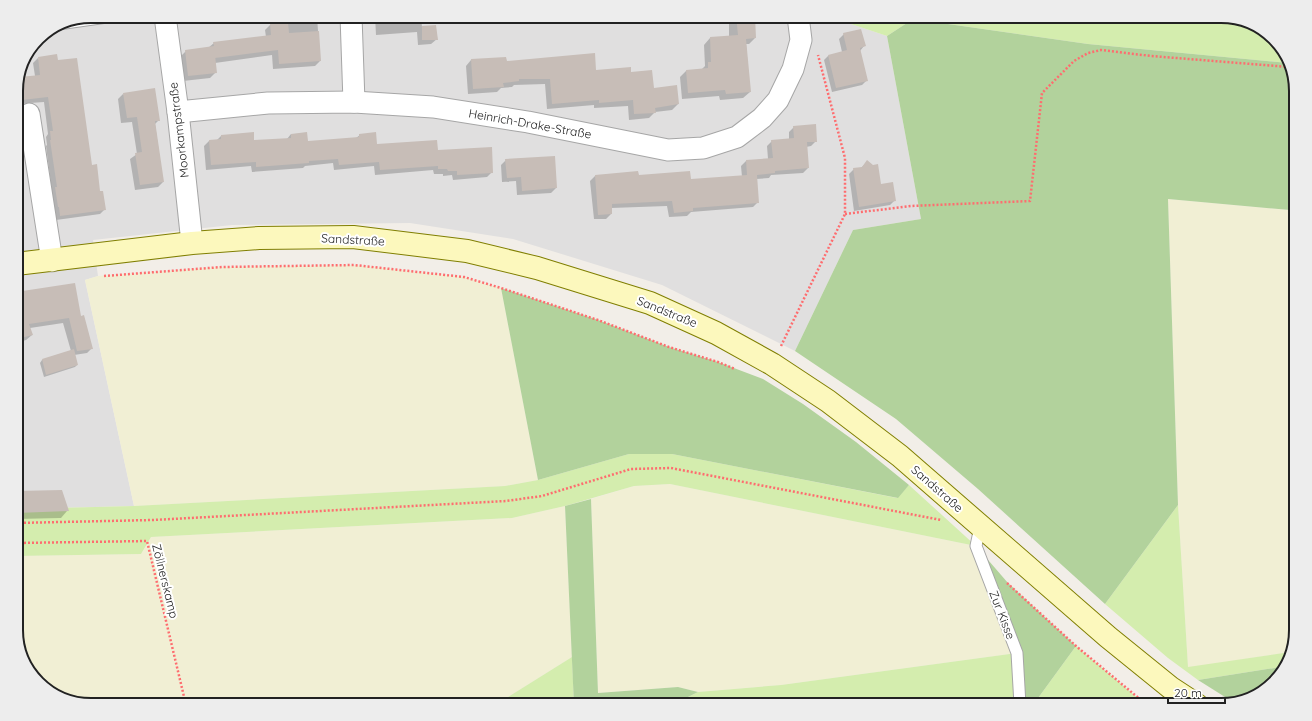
<svg xmlns="http://www.w3.org/2000/svg" width="1312" height="721" viewBox="0 0 1312 721" font-family="Quicksand,sans-serif">
  <style>
    .residential { fill: #e0dfdf }
    .farmland { fill: #f1efd4 }
    .grass { fill: #d4edae }
    .forest { fill: #b2d29c }
    .shadow { fill: #0003 }
    .building { fill: #c7bdb7 }
    .lines { fill: none; stroke-linecap: round; stroke-linejoin: round }
    .service-casing { stroke: #a6a6a6; stroke-width: 13 }
    .minor-casing { stroke: #a6a6a6; stroke-width: 23 }
    .secondary-casing { stroke: #807f02; stroke-width: 24 }
    .path { stroke: #fe6d6f; stroke-width: 2.5; stroke-dasharray: 2 2; stroke-linecap: butt }
    .service { stroke: #fff; stroke-width: 11 }
    .minor { stroke: #fff; stroke-width: 21 }
    .secondary { stroke: #fcf8bd; stroke-width: 22 }
    .labels { text-anchor: middle; stroke-width: 4; stroke-linejoin: round; paint-order: stroke }
    .street-label { font-size: 12px; fill: #222; stroke: #fff }
    .rim { fill: none; stroke: #222; stroke-width: 2 }
  </style>
  <rect width="100%" height="100%" fill="#f2eee8"/>
  <polygon class="residential" points="91,16 827,16 887,36 921,219 853,230 795,351 662,285 513,239 410,223 232,225 93,240 98,276 85,280 134,506 16,509 16,86 38,38 62,22"/>
  <g class="farmland">
    <polygon points="1168,199 1290,210 1296,209 1296,631 1290,652 1188,668 1178,505"/>
    <polygon points="354,265 464,277 501,288 538,480 505,486 134,506 85,280 98,276 222,267"/>
    <polygon points="670,484 976,546 1017,653 781,685 698,692 678,687 598,693 591,499 634,486"/>
    <polygon points="565,506 572,657 495,705 91,705 53,695 26,668 16,635 16,556 141,554 151,537 512,518"/>
  </g>
  <g class="grass">
    <polygon points="827,16 1221,16 1259,26 1284,49 1288,63 1088,44 913,19 887,36"/>
    <polygon points="629,454 672,454 897,498 909,485 976,546 670,484 634,486 565,506 512,518 151,537 141,554 16,556 16,509 134,506 505,486 538,480"/>
    <polygon points="1178,505 1188,667 1290,652 1287,666 1198,680 1168,658 1105,604"/>
    <polygon points="1076,646 1139,699 1135,705 1033,705"/>
    <polygon points="1017,653 1020,705 637,705 678,702 698,692 781,685"/>
    <polygon points="572,657 574,705 495,705"/>
  </g>
  <g class="forest">
    <polygon points="913,19 1088,44 1288,63 1296,86 1296,209 1290,210 1168,199 1178,505 1105,604 978,489 896,419 795,351 853,230 921,219 887,36"/>
    <polygon points="501,288 598,320 669,347 718,362 763,379 803,404 856,442 909,485 898,498 672,454 629,454 538,480"/>
    <polygon points="591,499 598,693 678,687 698,692 678,702 637,705 574,705 565,506"/>
    <polygon points="976,546 1008,583 1076,646 1033,705 1020,705 1017,653"/>
    <polygon points="1287,666 1259,695 1233,702 1198,680"/>
  </g>
  <g class="shadow">
    <polygon points="292,16 317,16 320,61 315,66 273,69 272,55 215,63 216,72 210,78 183,81 180,57 186,51 208,48 214,43 266,37 265,30 271,24 290,22"/>
    <polygon points="375,16 421,16 422,27 437,39 431,44 418,45 417,32 376,35"/>
    <polygon points="503,16 530,16 530,17 525,21 504,23"/>
    <polygon points="729,16 754,16 755,38 749,44 746,44 750,92 743,98 720,100 719,96 682,99 680,77 686,71 701,70 705,66 704,45 710,38 729,37"/>
    <polygon points="844,34 864,46 860,51 867,80 862,85 832,92 824,60 828,56 842,52 839,39"/>
    <polygon points="38,58 91,166 105,209 100,214 56,220 51,193 52,191 46,146 47,145 46,137 48,134 44,102 16,104 16,86 20,78 35,76 33,63"/>
    <polygon points="471,60 506,62 630,73 653,89 678,104 672,110 655,112 649,118 629,120 628,106 594,108 594,105 547,109 545,84 514,85 512,87 501,88 497,92 468,94 466,66"/>
    <polygon points="123,94 159,120 155,124 163,182 158,187 135,190 130,159 137,154 132,122 121,123 118,99"/>
    <polygon points="794,127 816,141 811,146 806,147 808,168 803,173 771,175 769,178 756,179 758,202 753,207 691,212 687,216 669,217 667,206 611,208 611,214 606,219 594,219 590,181 595,176 638,176 690,181 742,177 741,166 746,161 768,159 767,146 772,141 789,140 789,132"/>
    <polygon points="291,134 307,143 356,138 360,135 376,145 437,151 492,172 487,177 453,180 452,175 443,176 443,174 434,174 433,170 375,175 374,166 334,170 333,163 305,166 303,168 252,172 251,166 206,170 204,146 209,141 217,140 221,136 254,141 287,139"/>
    <polygon points="16,158 24,217 22,220 23,228 16,233"/>
    <polygon points="506,160 556,188 551,193 517,195 516,181 502,182 501,165"/>
    <polygon points="867,162 880,185 895,200 890,205 854,211 849,174 854,169 861,168"/>
    <polygon points="16,293 80,317 92,348 87,353 74,355 77,365 75,367 44,377 40,363 42,360 71,351 63,323 30,328 32,335 26,340 16,343"/>
    <polygon points="61,491 67,511 61,518 16,519 16,492"/>
  </g>
  <g class="building">
    <polygon points="736,16 755,16 756,38 746,39 751,92 726,94 725,90 688,93 686,70 708,68 708,62 711,62 710,37 738,35"/>
    <polygon points="288,22 289,33 319,31 321,61 279,64 278,50 215,58 215,55 217,73 188,76 185,50 214,46 213,42 271,35 270,23"/>
    <polygon points="436,25 438,40 422,40 422,26"/>
    <polygon points="861,29 866,46 860,48 868,81 836,88 828,55 847,50 843,33"/>
    <polygon points="595,53 596,70 631,67 631,72 652,70 654,88 677,85 679,104 655,108 656,113 634,114 633,100 599,103 599,100 552,104 550,79 519,79 519,81 503,83 504,87 473,89 471,59 506,57 507,61"/>
    <polygon points="57,54 58,60 77,58 92,165 97,164 100,191 103,191 106,210 60,216 59,207 58,207 55,187 57,187 50,140 51,140 50,131 53,131 48,97 22,100 19,80 20,77 40,75 38,57"/>
    <polygon points="155,88 160,121 155,121 164,182 140,185 135,153 142,152 137,117 127,118 123,93"/>
    <polygon points="816,124 817,142 807,142 809,168 775,171 775,173 757,175 759,203 693,208 693,211 674,213 672,201 612,204 612,214 598,215 595,175 638,171 639,175 690,171 691,179 747,175 746,160 773,158 771,140 794,138 793,126"/>
    <polygon points="254,132 254,140 291,138 291,134 307,132 308,141 359,137 359,134 376,132 377,144 437,140 438,150 492,147 493,173 457,175 457,171 448,171 447,169 438,169 438,166 380,170 379,162 339,165 338,159 309,161 309,163 256,167 256,162 211,165 209,140 221,139 221,135"/>
    <polygon points="555,156 557,188 522,191 521,177 507,178 505,159"/>
    <polygon points="867,160 873,165 878,164 881,184 893,182 896,201 859,207 853,168 862,167"/>
    <polygon points="75,283 81,316 84,315 93,349 77,351 69,318 29,324 33,335 16,339 16,292"/>
    <polygon points="74,349 78,365 46,375 42,359"/>
    <polygon points="62,490 69,511 16,513 16,491"/>
  </g>
  <g class="lines">
    <defs>
      <g id="service">
        <polyline points="58,24 114,16"/>
        <polyline points="980,527 976,546 1017,653 1020,705"/>
      </g>
      <g id="minor">
        <polyline points="165,16 178,112 192,243"/>
        <polyline points="351,16 354,102"/>
        <polyline points="178,112 268,103 354,102 433,107 528,122 668,150 703,148 737,137 762,118 778,100 793,69 801,40 798,16"/>
        <polyline points="29,114 52,261"/>
      </g>
      <polyline id="secondary" points="16,264 192,243 259,238 353,237 467,251 537,268 650,303 716,333 772,364 828,401 900,456 1108,637 1171,688 1197,705"/>
    </defs>
    <use href="#service" class="service-casing"/>
    <use href="#minor" class="minor-casing"/>
    <use href="#secondary" class="secondary-casing"/>
    <g class="path">
      <polyline points="845,214 911,206 1030,201 1042,93 1074,61 1088,53 1101,50 1151,56 1289,67"/>
      <polyline points="104,276 222,267 354,265 464,277 501,288 598,320 669,347 718,362 735,369"/>
      <polyline points="781,346 845,214 845,158 818,55"/>
      <polyline points="16,523 153,520 506,501 542,496 631,469 671,468 941,520"/>
      <polyline points="16,543 147,541 186,705"/>
      <polyline points="1007,583 1076,646 1147,705"/>
    </g>
    <use href="#service" class="service"/>
    <use href="#minor" class="minor"/>
    <use href="#secondary" class="secondary"/>
  </g>
  <g class="labels">
    <g class="street-label">
      <text transform="translate(530 124) rotate(10)" y="4">Heinrich-Drake-Straße</text>
      <text transform="translate(179 130) rotate(-97)" y="4">Moorkampstraße</text>
      <text transform="translate(353 240) rotate(3)" y="4">Sandstraße</text>
      <text transform="translate(667 312) rotate(22)" y="4">Sandstraße</text>
      <text transform="translate(937 489) rotate(41)" y="4">Sandstraße</text>
      <text transform="translate(165 581) rotate(76)" y="4">Zöllnerskamp</text>
      <text transform="translate(1002 615) rotate(69)" y="4">Zur Kisse</text>
    </g>
  </g>
  <path d="M0 0H1312V721H0ZM91 23H1221A68 68 0 0 1 1289 91V630A68 68 0 0 1 1221 698H91A68 68 0 0 1 23 630V91A68 68 0 0 1 91 23Z" fill="#ededed" fill-rule="evenodd"/>
  <path class="rim" d="M91 23H1221A68 68 0 0 1 1289 91V630A68 68 0 0 1 1221 698H91A68 68 0 0 1 23 630V91A68 68 0 0 1 91 23Z"/>
  <path d="M1168 697v6h57v-6" fill="none" stroke="#222222" stroke-width="2"/>
  <text x="1174" y="697" font-size="12" fill="#222222" stroke="#ffffff" stroke-width="3" paint-order="stroke">20 m</text>
</svg>
